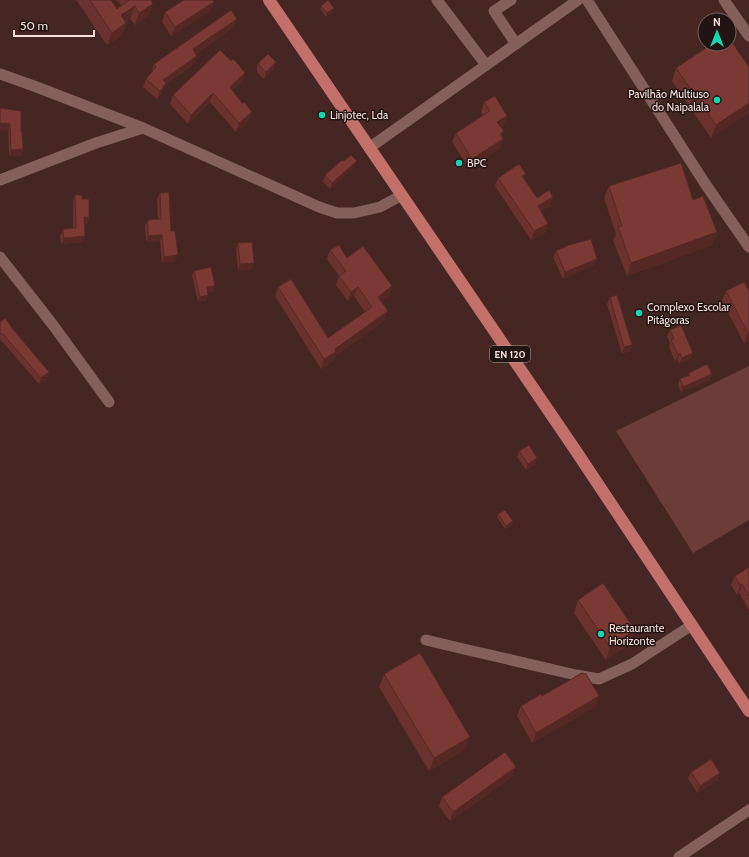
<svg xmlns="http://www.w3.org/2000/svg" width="749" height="857" viewBox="0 0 749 857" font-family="Cabin,sans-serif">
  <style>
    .green { fill: #6c3c38 }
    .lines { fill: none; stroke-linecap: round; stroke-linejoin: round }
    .minor { stroke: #845f5c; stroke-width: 11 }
    .major { stroke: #c3706a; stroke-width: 12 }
    .wall { fill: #6a312e }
    .shaded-wall { fill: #562825 }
    .building { fill: #7b3935; stroke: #562825 }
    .poi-dot { fill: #16d5b3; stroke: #221412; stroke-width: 1.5 }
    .labels { text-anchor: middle; stroke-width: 3; stroke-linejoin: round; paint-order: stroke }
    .shield { fill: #221412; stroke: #b6a3a0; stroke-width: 1 }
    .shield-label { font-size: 10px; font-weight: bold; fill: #f5e0dd }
    .poi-label { font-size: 11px; fill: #f5e0dd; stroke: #221412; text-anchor: start }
  </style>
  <rect width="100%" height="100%" fill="#462623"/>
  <polygon class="green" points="749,366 749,520 693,553 616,431"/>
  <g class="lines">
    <g class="minor">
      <polyline points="437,0 486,65"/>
      <polyline points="511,0 494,11 516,44"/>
      <polyline points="587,0 706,185 749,247"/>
      <polyline points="724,0 749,36"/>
      <polyline points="0,74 34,86 143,128"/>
      <polyline points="369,148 578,0"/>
      <polyline points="0,180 96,143 143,128 319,207 337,213 354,213 380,207 402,195"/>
      <polyline points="0,257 53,325 109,402"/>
      <polyline points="426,640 468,650 576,675 599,679 632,664 692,625"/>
      <polyline points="679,857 749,810"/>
    </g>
    <polyline class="major" points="269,0 576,451 749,711"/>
  </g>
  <g class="wall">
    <polygon points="76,0 111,0 117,9 121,5 117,0 151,0 148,16 135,25 130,19 126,22 126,23 122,36 107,45"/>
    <polygon points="214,2 210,11 171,36 162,22 165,12"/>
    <polygon points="321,6 333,11 326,17 320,9"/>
    <polygon points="234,27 196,54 197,56 194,64 165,85 163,91 157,99 143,87 146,79 151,73 154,64"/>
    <polygon points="231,61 240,66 240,67 245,73 242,82 232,90 249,121 236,132 210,102 188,124 170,104 173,95"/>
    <polygon points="259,62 276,62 274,69 264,79 257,72 257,68"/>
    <polygon points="749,67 711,138 672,81 676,68"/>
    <polygon points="484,102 504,125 501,127 502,137 503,139 500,148 469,168 452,142 456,133 483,115 481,112"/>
    <polygon points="0,108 21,132 21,156 9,156 8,131"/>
    <polygon points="354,167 330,189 323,182 325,175"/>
    <polygon points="498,178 524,179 537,198 550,206 541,211 548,224 545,233 531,240 495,186"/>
    <polygon points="609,186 693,200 717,232 712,245 627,276 613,240 616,234 604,198"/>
    <polygon points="160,193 171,231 175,261 162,263 160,241 146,242 145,226 148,220 158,219 157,199"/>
    <polygon points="75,195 82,199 89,217 87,224 84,224 83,242 61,244 60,236 63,229 73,229 73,201"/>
    <polygon points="238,243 254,263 252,269 238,271 236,249"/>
    <polygon points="330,250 347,258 389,296 381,301 384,321 335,356 333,361 321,369 275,296 278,287 328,338 365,312 354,296 348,301 336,285 339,276 327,259"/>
    <polygon points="556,251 597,259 594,265 563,279 553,257"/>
    <polygon points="194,271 213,291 207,292 208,295 206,300 198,302 192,275"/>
    <polygon points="744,282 749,341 744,343 722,301 726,291"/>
    <polygon points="610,297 630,351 622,354 607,304"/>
    <polygon points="0,322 11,327 49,372 47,379 39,384 0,339"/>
    <polygon points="670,330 693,353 690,359 679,364 678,360 675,361 669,347 670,343 667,336"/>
    <polygon points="689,373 712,374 710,380 681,392 678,385 680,379 688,376"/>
    <polygon points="519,451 535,464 526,470 517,457"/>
    <polygon points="498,514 513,521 512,525 505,529 497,517"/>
    <polygon points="749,567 749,610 739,593 737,595 731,585 735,576"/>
    <polygon points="578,600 635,630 631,643 606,660 574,613"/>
    <polygon points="384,674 465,750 429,771 379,687"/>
    <polygon points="542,696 596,706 532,743 517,716 521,706"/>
    <polygon points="516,767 512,777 450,821 439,806 442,797"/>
    <polygon points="691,772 718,780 697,793 688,778"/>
  </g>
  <g class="shaded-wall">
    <polygon points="214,2 210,11 171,36 175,27"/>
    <polygon points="153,4 148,16 135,25 139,13"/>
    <polygon points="135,6 130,19 117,28 121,15"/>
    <polygon points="334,8 333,11 326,17 327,13"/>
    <polygon points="237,19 234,27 190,58 193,49"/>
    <polygon points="126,23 122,36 107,45 112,33"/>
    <polygon points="197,56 194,64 165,85 163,91 157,99 163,80"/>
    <polygon points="276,62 274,69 264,79 266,72"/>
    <polygon points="245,73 242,82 226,95 230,87"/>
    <polygon points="213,93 210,102 188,124 191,115"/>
    <polygon points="749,103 749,113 711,138 716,125"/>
    <polygon points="252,112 249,121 236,132 239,123"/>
    <polygon points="507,116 504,125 493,131 497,122"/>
    <polygon points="0,123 10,124 8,131 0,130"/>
    <polygon points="504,131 501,140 503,139 500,148 469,168 472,159"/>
    <polygon points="23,149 21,156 9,156 11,150"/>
    <polygon points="357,161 354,167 330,189 332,183"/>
    <polygon points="526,174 523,183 522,176"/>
    <polygon points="553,197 550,206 535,215 538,206"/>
    <polygon points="84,217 89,217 87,224 81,224"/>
    <polygon points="548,224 545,233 531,240 534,231"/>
    <polygon points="717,232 712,245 627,276 631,263"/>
    <polygon points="162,235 160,241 146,242 148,236"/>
    <polygon points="85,236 83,242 61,244 64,238"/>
    <polygon points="178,255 175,261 162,263 164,257"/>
    <polygon points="597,259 594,265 563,279 565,272"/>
    <polygon points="254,263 252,269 238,271 240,264"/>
    <polygon points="215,286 213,291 205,292 207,287"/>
    <polygon points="392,286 389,296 374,306 378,297"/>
    <polygon points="358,287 354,296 348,301 351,292"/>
    <polygon points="208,295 206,300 198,302 200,297"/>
    <polygon points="388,311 384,321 335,356 333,361 321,369 324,359 335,349"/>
    <polygon points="748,333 749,333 749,341 744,343"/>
    <polygon points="632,345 630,351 622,354 624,347"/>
    <polygon points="680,353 678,360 675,361 678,354"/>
    <polygon points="693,353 690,359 679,364 682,358"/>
    <polygon points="49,372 47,379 39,384 41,378"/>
    <polygon points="712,374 710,380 681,392 683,387"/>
    <polygon points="537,458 535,464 526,470 528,464"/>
    <polygon points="513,521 512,525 505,529 506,526"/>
    <polygon points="742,584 739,593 737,595 740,585"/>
    <polygon points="635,630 631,643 606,660 610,647"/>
    <polygon points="599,696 596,706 532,743 536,733"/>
    <polygon points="470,737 465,750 429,771 434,758"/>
    <polygon points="516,767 512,777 450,821 453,812"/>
    <polygon points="720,773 718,780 697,793 700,786"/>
  </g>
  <g class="building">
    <polygon points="90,0 111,0 117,9 129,0 151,0 153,4 139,13 135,6 121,15 126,23 112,33"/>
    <polygon points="184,0 213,0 214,2 175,27 165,12"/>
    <polygon points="328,0 334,8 327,13 321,6"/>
    <polygon points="231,10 237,19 193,49 197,56 163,80 166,83 160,91 146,79 156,67 154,64"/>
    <polygon points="729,38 749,67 749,103 716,125 676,68 712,44 729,44"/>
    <polygon points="220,50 231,61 233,59 240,66 240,67 245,73 230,87 242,103 244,102 252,112 239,123 213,93 191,115 173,95"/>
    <polygon points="268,54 276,62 266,72 259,65 259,62"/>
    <polygon points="495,96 507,116 497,122 504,131 500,134 503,139 472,159 456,133 490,111 484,102"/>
    <polygon points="0,108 21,111 21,132 22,132 23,149 11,150 10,124 0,123"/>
    <polygon points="351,155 357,161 332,183 325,175 342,160 344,161"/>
    <polygon points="681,163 693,200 703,196 717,232 631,263 618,227 622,226 609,186"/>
    <polygon points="519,164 526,174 522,176 537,198 549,190 553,197 538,206 548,224 534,231 498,178"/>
    <polygon points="169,192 171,231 175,231 178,255 164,257 162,235 148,236 148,220 161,219 160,193"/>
    <polygon points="75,195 82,195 82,199 89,199 89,217 84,217 85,236 64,238 63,229 76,228"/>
    <polygon points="591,239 597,259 565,272 556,251 569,245"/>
    <polygon points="252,242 254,263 240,264 238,243"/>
    <polygon points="339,245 347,258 363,246 392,286 378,297 388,311 335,349 336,352 324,359 278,287 291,279 328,338 372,307 358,287 351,292 339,276 346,271 330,250"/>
    <polygon points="211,267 215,286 207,287 208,295 200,297 194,271"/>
    <polygon points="744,282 749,291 749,333 748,333 726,291"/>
    <polygon points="617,295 632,345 624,347 610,297"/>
    <polygon points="5,318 11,326 11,327 49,372 41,378 2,333 0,335 0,322"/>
    <polygon points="681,325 693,353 682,358 680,353 678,354 671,340 674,339 670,330"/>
    <polygon points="707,364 712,374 683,387 680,379 690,375 689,373"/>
    <polygon points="529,445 537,458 528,464 519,451"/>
    <polygon points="505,510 513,521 506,526 498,514"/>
    <polygon points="749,567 749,596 742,584 740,585 735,576"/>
    <polygon points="603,583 635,630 610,647 578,600"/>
    <polygon points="420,653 470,737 434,758 384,674"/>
    <polygon points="582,673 586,674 599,696 536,733 521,706 541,694 542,696"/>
    <polygon points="505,752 516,767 453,812 442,797"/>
    <polygon points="711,759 720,773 700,786 691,772"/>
  </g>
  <g class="poi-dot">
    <circle cx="717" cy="100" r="4"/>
    <circle cx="322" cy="115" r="4"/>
    <circle cx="459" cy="163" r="4"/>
    <circle cx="639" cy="313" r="4"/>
    <circle cx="601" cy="634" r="4"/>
  </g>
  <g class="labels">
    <rect class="shield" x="490" y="346" width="40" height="16" rx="3"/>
    <g class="shield-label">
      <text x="510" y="358">EN 120</text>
    </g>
    <g class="poi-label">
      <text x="709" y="98" text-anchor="end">Pavilhão Multiuso<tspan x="709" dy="13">do Naipalala</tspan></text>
      <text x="330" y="119">Linjotec, Lda</text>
      <text x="467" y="167">BPC</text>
      <text x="647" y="311">Complexo Escolar<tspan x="647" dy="13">Pitágoras</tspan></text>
      <text x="609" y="632">Restaurante<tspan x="609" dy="13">Horizonte</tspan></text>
    </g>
  </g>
  <g transform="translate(717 32)"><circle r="19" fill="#221412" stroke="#766663"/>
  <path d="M0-3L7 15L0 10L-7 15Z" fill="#16d5b3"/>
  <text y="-6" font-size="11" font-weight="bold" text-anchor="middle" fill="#f5e0dd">N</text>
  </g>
  <path d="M14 30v6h80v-6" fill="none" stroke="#f5e0dd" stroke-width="2"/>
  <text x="20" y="30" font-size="12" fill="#f5e0dd" stroke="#221412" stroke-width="3" paint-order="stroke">50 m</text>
</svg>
